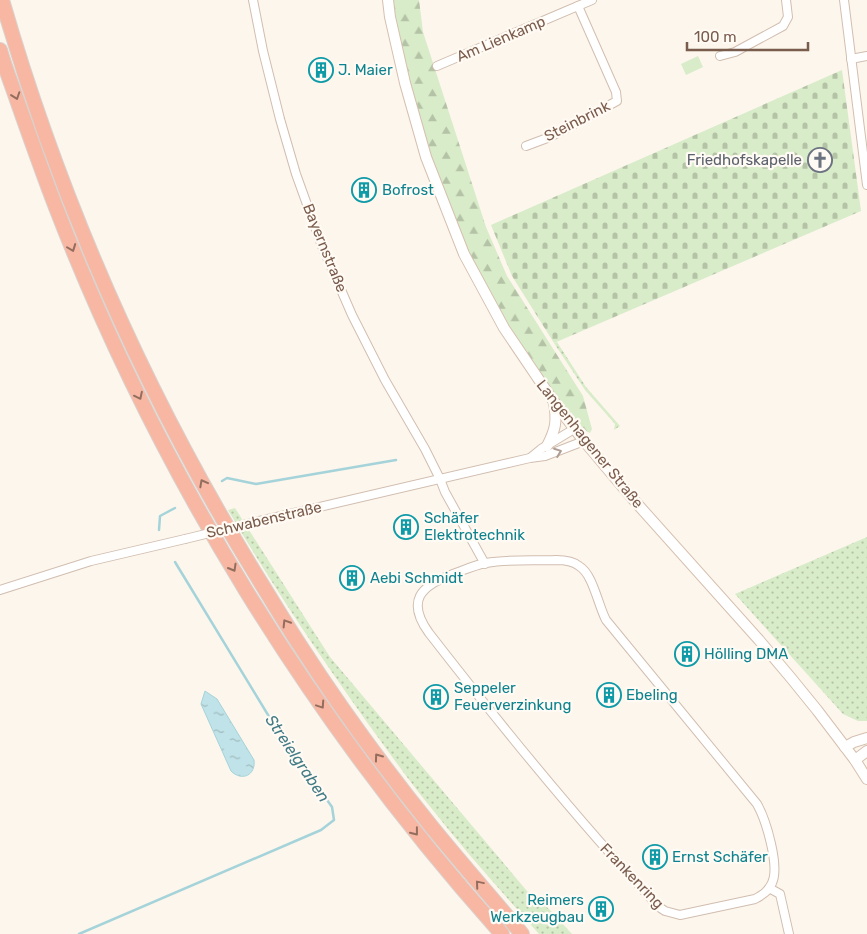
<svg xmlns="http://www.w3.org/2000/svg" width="867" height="934" viewBox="0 0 867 934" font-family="Rubik,sans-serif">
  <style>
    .grass { fill: url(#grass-dots) }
    .forest { fill: url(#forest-firs) }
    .cemetery { fill: url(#cemetery-stones) }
    .green { fill: #d8ecc9 }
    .water { fill: url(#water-ripples); stroke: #a5d3da }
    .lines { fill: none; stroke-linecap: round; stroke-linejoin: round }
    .stream { stroke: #a5d3da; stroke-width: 2.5 }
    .street-casing { stroke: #d1beb0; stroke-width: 10 }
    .secondary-casing { stroke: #d6c0b0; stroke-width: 12 }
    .highway-casing { stroke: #dad1cd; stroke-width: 16 }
    .street { stroke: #fff; stroke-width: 8 }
    .secondary { stroke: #fff; stroke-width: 10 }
    .highway { stroke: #f7b7a3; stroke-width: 14 }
    .street-bridge-casing { stroke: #d1beb0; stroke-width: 10; stroke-linecap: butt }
    .street-bridge { stroke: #fff; stroke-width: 8 }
    .oneway { stroke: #936e5e }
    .oneway2 { stroke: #af9d94 }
    .labels { text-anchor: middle; stroke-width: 4.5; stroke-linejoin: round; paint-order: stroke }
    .street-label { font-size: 15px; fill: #7a5c4d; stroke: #fffaf3 }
    .culture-label { font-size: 15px; fill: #0d838f; stroke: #fffaf3; text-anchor: start }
    .worship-label { font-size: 15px; fill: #5b616d; stroke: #fffaf3; text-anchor: end }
    .water-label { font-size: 16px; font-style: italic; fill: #437c86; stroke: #fffaf3 }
  </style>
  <defs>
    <pattern id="grass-dots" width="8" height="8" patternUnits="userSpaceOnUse" patternTransform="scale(1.25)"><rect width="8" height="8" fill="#d8ecc9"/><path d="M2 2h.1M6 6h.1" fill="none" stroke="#b4c2a5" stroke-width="1.8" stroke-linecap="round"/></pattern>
    <pattern id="forest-firs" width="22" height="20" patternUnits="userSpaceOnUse" patternTransform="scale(1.25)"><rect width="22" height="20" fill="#d8ecc9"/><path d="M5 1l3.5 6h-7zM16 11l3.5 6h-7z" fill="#b4c2a5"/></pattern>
    <pattern id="cemetery-stones" width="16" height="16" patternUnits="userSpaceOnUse" patternTransform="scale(1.25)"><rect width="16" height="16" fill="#d8ecc9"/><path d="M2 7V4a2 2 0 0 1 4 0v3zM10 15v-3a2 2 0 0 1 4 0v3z" fill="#b4c2a5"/></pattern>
    <pattern id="water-ripples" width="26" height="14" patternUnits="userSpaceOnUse" patternTransform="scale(1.25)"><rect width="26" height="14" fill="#bfe3e8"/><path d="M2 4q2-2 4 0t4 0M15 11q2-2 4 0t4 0" fill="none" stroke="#a0bbbe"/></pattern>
  </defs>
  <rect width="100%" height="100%" fill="#fdf6ec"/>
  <g class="grass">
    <polygon points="557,342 586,387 620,426 614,430 615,424 585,390 554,343"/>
    <path d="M235,508L330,657L532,897L548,908L572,934H539C501,891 463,849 428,804C413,786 399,766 385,747C329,670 276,592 228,510Z"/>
    <polygon points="867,537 867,721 858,721 843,714 735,594"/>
  </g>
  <polygon class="forest" points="393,0 419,0 423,32 486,227 507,276 583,396 592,429 590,433 586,431 556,398 508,327 467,252 429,155 409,83 395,18"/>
  <polygon class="cemetery" points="842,70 861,211 554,343 512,276 491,225"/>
  <polygon class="green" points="698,56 703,67 686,75 681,64"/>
  <path class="water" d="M205,691L217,699L254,760C256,775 242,782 231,771L201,704Z"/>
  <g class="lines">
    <g class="stream">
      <polyline points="222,481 227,478 256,484 396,460"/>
      <polyline points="159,530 160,516 175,508"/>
      <polyline points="79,934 321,830 334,820 332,807 276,728 175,562"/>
    </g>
    <defs>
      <g id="street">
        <polyline points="253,0 263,51 280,119 296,174 322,246 352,315 385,380 425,449 440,479 445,492 485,564"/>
        <polyline points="844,0 867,185"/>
        <polyline points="720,56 735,52 783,26 788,17 786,0"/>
        <polyline points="851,59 867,56"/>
        <polyline points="437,66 592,0"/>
        <polyline points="526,146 550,137 617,101 616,92 578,6"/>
        <polyline points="530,458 541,449 574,429"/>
        <polyline points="255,522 530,458 545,456 584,441"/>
        <path d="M556,560C564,560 573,561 579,566C593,574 598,605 606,620L757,804C766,820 780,866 772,883C769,891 762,895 755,899L680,915L665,911L659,907C577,820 502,727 429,633C406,601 420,586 453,574C464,570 475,565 486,563C509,559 533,561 556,560Z"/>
        <polyline points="0,590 91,561 185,539"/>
        <polyline points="769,888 780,894 789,934"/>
      </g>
      <g id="secondary">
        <polyline points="388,0 390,17 405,83 426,157 464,254 504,328 554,402 584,441 632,498 759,640 791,678 817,710 855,760 867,779"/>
        <path d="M547,446C556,429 557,421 554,402"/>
        <polyline points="845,747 854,742 867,738"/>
        <polyline points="855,760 867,751"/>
      </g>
      <g id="highway">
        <path d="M2,0C61,204 149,402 261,583C274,604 287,626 301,647C341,709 385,769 431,826C461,863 492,898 522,934"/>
        <path d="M0,50C5,68 12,85 18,103C30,137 42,171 55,205C158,472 311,721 502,934"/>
      </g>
    </defs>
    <use href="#street" class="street-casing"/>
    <use href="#secondary" class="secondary-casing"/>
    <use href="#highway" class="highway-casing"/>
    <use href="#street" class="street"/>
    <use href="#secondary" class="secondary"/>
    <use href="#highway" class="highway"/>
    <defs>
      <polyline id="street-bridge" points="185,539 255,522"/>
    </defs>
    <use href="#street-bridge" class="street-bridge-casing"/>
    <use href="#street-bridge" class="street-bridge"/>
  </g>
  <defs><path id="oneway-chevron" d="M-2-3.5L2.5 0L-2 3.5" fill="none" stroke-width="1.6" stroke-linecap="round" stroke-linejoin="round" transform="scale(1.25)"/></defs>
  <g class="oneway">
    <use href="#oneway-chevron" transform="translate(16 96) rotate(71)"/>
    <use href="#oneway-chevron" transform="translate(72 248) rotate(69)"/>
    <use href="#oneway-chevron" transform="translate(139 396) rotate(64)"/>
    <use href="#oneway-chevron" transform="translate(203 483) rotate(-118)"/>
    <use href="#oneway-chevron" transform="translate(233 568) rotate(60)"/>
    <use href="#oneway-chevron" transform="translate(286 623) rotate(-122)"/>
    <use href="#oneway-chevron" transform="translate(321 705) rotate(56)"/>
    <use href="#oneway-chevron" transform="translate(378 757) rotate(-126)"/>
    <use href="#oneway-chevron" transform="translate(415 832) rotate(52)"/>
    <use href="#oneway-chevron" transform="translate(479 884) rotate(-130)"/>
  </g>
  <use class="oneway2" href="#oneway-chevron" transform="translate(558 452) rotate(-21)"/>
  <defs>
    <symbol id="building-ring" viewBox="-11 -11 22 22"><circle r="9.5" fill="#fffaf3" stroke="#0f9aa8" stroke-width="1.5"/><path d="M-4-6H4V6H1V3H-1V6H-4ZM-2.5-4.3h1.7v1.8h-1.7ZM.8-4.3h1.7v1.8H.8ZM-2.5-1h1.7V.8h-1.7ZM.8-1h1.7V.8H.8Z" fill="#0f9aa8"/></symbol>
    <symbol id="church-ring" viewBox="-11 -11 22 22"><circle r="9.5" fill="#fffaf3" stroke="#6b7280" stroke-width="1.5"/><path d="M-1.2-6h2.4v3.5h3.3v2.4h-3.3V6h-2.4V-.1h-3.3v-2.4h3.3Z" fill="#6b7280"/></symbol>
  </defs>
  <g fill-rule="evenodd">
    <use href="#building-ring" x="307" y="56" width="28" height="28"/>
    <use href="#church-ring" x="806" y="146" width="28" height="28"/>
    <use href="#building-ring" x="350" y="176" width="28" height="28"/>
    <use href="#building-ring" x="392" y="513" width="28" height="28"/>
    <use href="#building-ring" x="338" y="564" width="28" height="28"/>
    <use href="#building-ring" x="673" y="640" width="28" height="28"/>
    <use href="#building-ring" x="595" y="681" width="28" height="28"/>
    <use href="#building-ring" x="422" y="683" width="28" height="28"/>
    <use href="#building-ring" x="641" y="843" width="28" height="28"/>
    <use href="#building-ring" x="587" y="895" width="28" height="28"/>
  </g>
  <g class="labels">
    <g class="street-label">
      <text transform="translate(501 39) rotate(-23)" y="5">Am Lienkamp</text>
      <text transform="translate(577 121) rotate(-27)" y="5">Steinbrink</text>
      <text transform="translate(325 248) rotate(68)" y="5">Bayernstraße</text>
      <text transform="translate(590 444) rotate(51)" y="5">Langenhagener Straße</text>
      <text transform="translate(264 520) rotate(-13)" y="5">Schwabenstraße</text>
      <text transform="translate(632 876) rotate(46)" y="5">Frankenring</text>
    </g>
    <g class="culture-label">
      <text x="338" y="75">J. Maier</text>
      <text x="382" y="195">Bofrost</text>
      <text x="424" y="523">Schäfer<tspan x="424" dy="17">Elektrotechnik</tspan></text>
      <text x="370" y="583">Aebi Schmidt</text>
      <text x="704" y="659">Hölling DMA</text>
      <text x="454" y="693">Seppeler<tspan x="454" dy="17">Feuerverzinkung</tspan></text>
      <text x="626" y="700">Ebeling</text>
      <text x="672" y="862">Ernst Schäfer</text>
      <text x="584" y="905" text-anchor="end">Reimers<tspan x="584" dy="17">Werkzeugbau</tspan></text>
    </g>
    <g class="worship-label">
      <text x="802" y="165">Friedhofskapelle</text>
    </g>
    <g class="water-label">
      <text transform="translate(298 758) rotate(56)" y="6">Streielgraben</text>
    </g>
  </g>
  <path d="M687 42v8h121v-8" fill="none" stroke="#7a5c4d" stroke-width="2.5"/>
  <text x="694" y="42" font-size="15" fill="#7a5c4d" stroke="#fffaf3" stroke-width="4" paint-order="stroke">100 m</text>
</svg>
